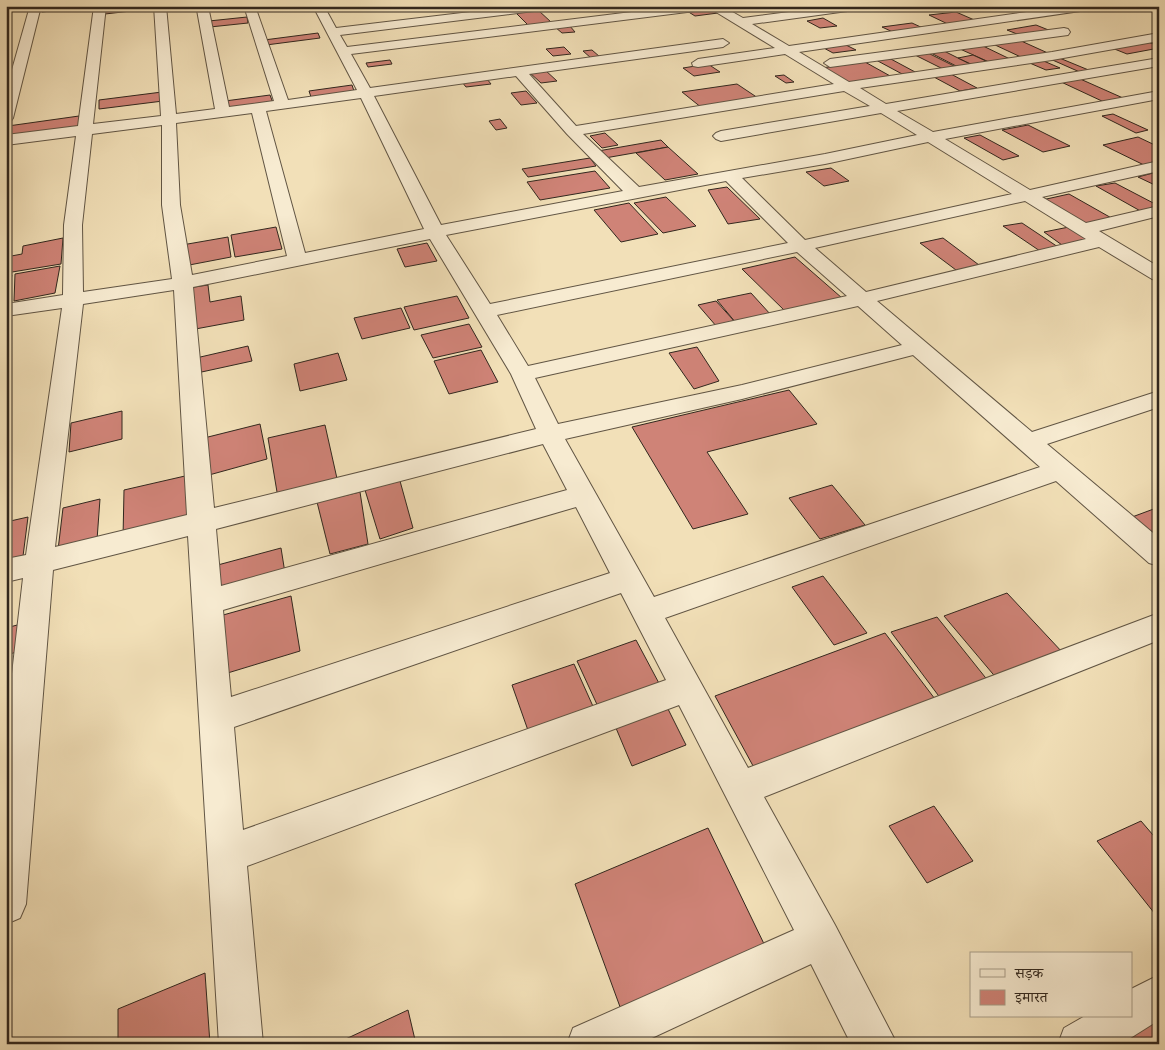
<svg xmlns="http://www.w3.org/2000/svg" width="1165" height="1050" viewBox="0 0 1165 1050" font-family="'Libre Bodoni','Noto Serif Devanagari',serif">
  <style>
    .building { fill: #cf8377; stroke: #31271e }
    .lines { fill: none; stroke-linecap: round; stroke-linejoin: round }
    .minor-casing { stroke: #615544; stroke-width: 2 }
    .minor { fill: #f7ebd1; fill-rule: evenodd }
  </style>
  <rect width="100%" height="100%" fill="#f2e0b8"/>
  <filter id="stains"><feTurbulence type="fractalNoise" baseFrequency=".004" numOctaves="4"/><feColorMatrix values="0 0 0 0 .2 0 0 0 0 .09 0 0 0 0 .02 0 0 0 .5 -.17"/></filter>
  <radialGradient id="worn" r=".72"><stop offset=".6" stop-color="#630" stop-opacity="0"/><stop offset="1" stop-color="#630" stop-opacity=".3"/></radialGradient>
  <g class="building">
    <polygon points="67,6 94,6 42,12 43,9"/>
    <polygon points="131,6 131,11 105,14 106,8"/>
    <polygon points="709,8 718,13 695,16 687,11"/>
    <polygon points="538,10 551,22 529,26 515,12"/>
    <polygon points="956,12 979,22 952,26 929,15"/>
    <polygon points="247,17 248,23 210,27 209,21"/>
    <polygon points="823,18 837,26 820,28 807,21"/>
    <polygon points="912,23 925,29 895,33 882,27"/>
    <polygon points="569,25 575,32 562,33 555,27"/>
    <polygon points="1036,25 1051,31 1022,36 1007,30"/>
    <polygon points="318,33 320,38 266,45 264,40"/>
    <polygon points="1019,40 1050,54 1023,58 993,44"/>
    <polygon points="1148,42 1159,46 1159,48 1127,54 1112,48"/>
    <polygon points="844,44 856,50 833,53 822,47"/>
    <polygon points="981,45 1010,59 989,62 960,49"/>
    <polygon points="564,47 571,54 553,56 546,49"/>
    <polygon points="592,50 600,57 591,58 583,51"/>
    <polygon points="944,51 972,65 958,67 931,53"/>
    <polygon points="928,53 956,67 943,69 915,55"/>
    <polygon points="973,55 988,62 973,65 958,58"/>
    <polygon points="1057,57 1091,71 1082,73 1048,58"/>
    <polygon points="889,58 917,73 904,75 876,60"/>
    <polygon points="1039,59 1060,68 1046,70 1025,61"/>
    <polygon points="390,60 392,64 368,67 366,63"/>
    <polygon points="865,62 892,77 847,84 821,68"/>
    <polygon points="708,64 720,72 694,76 683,68"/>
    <polygon points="545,70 557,81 541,83 529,72"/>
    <polygon points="949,73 977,88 960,91 932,76"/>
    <polygon points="784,75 794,82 786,83 775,76"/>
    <polygon points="1078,78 1123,98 1104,102 1059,81"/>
    <polygon points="487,79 491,84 466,87 462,82"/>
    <polygon points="737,84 758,98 702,108 682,92"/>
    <polygon points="352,85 354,91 311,97 309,91"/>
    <polygon points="526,91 537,103 521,105 511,93"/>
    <polygon points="162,92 163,101 99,109 99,100"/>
    <polygon points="270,95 273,103 227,109 225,101"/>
    <polygon points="1113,114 1148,130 1136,133 1102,116"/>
    <polygon points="79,116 79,128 6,139 8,126"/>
    <polygon points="500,119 507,128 496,130 489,121"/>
    <polygon points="1028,125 1070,146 1043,152 1002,130"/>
    <polygon points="605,133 618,145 602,148 590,136"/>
    <polygon points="980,135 1019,156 1003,160 964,138"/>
    <polygon points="1138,137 1159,147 1159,164 1146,166 1103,145"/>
    <polygon points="661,140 668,147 605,158 598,151"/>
    <polygon points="668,147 698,174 665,180 636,153"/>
    <polygon points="590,158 596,166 528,177 522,169"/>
    <polygon points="831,168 849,181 824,186 806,172"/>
    <polygon points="595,171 610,188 540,200 527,182"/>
    <polygon points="1157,172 1159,173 1159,187 1138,177"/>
    <polygon points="1115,183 1159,206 1144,213 1096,186"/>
    <polygon points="727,187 760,219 728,224 708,190"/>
    <polygon points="1069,194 1115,220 1087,227 1042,200"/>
    <polygon points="666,197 696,226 663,233 634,203"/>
    <polygon points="629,203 658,234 621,242 594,210"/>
    <polygon points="1022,223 1058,247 1040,251 1003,226"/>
    <polygon points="1074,226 1093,239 1062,245 1044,232"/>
    <polygon points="276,227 282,249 235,257 231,235"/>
    <polygon points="228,237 231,257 184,266 182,245"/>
    <polygon points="63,238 61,264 6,273 6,257 22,254 23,246"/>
    <polygon points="943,238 983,268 960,273 920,243"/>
    <polygon points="427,243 437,261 405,267 397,249"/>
    <polygon points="795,257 842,298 786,312 742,269"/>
    <polygon points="60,266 55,293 14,301 15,274"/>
    <polygon points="12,275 6,302 6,276"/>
    <polygon points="208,285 210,302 241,296 244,320 190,330 188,288"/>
    <polygon points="751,293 771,315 736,323 717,300"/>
    <polygon points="457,296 469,318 414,330 404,307"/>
    <polygon points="716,301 735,322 717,327 698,305"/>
    <polygon points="401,308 410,328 362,339 354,318"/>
    <polygon points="469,324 482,347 433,358 421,335"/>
    <polygon points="248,346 252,361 197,373 196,358"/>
    <polygon points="697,347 719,381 694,389 669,353"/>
    <polygon points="481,350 498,382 449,394 434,361"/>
    <polygon points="338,353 347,380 300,391 294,364"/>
    <polygon points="789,390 817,424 707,452 748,514 693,529 632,427"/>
    <polygon points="122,411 122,439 69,452 71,423"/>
    <polygon points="260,424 267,459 209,475 204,438"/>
    <polygon points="325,425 338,483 278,498 268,438"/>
    <polygon points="185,476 188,521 123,538 124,490"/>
    <polygon points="400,481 413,528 380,539 365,490"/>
    <polygon points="832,485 865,525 820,539 789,498"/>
    <polygon points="360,492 368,544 330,554 317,502"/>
    <polygon points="100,499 97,540 58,550 63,508"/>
    <polygon points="1159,507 1159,549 1124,520"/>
    <polygon points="28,517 22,564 6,568 6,522"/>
    <polygon points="281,548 285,573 217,592 214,566"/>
    <polygon points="823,576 867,633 834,645 792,587"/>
    <polygon points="1007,593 1063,653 998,680 944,616"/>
    <polygon points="291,596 300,651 221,675 216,617"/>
    <polygon points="937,617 989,682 941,699 891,632"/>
    <polygon points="21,624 17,652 6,655 6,628"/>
    <polygon points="885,633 938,703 758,775 715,696"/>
    <polygon points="636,640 661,687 600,711 577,661"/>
    <polygon points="574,664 596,713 530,736 512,685"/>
    <polygon points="665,703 686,745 632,766 613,721"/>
    <polygon points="934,806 973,861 927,883 889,826"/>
    <polygon points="1141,821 1159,842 1159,919 1097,841"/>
    <polygon points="708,828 766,948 623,1015 575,884"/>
    <polygon points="205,973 210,1044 118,1044 118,1009"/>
    <polygon points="408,1010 416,1044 335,1044"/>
    <polygon points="1159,1019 1159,1044 1113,1044"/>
  </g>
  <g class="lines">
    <defs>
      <g id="minor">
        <polygon points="30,6 41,6 13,118 11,121 6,122 6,91"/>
        <path d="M94,6H106L93,124L161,116L154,6H166L176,114L215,109L197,10L201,6H213L209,11L229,107L274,101L244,6H255L288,100L357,90L313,6H324L336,28L520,6H555L550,9L340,35L347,47L680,6H722L743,18L835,6H867L862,9L752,24L789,46L1069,6H1099L1094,9L799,52L849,82L1052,52L1159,33V41L1052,60L860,88L886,104L1159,58V66L897,111L933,132L1159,91V99L945,139L1030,190L1159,161V171L1042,197L1086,223L1159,206V216L1099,231L1159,267V281L1152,279L1099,247L877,301L1032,432L1159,391V407L1047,444L1159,538V566L1149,563L1056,481L665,618L748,768L1159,613V640L764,797L835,925L897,1044H851L811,964L639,1044H567L573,1028L794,930L679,705L247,866L263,1044H219L188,536L53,570L26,904L20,918L6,924V726L23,578L6,582V559L26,555L62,308L6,316V304L63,295L64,225L76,136L6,145V135L78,126ZM711,9L775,48L698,59L692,63L693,66L698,67L785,54L834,84L576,126L529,74L723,47L729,43L723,39L370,88L351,54ZM516,76L567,134L623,191L441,225L374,96ZM844,91L870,106L721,131L716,133L713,136L716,139L721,141L881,113L917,135L825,154L639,187L583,134ZM361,98L424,229L305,253L266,111ZM252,113L287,256L192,275L180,205L176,123ZM162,125V205L172,279L83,292L82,225L92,134ZM928,142L1012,194L805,240L742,178L825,164ZM726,181L788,243L490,304L446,235ZM1025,201L1086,239L866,292L815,248ZM430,239L511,374L536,429L214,508L193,287ZM797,252L847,296L528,366L497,315ZM174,290L187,515L55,547L83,304ZM858,306L902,345L742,385L558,424L535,378ZM913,355L1040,467L654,597L565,439L742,399ZM543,444L567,490L221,586L216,529ZM576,507L610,573L231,697L223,610ZM621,593L666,680L243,830L234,727Z"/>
        <polygon points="1064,28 1068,29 1070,32 1068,35 830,67 824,63 830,59"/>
        <polygon points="1159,975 1159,1020 1121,1044 1058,1044 1064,1028 1085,1016 1131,1016 1131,989"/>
      </g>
    </defs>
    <use href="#minor" class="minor-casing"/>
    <use href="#minor" class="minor"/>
  </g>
  <rect width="1165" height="1050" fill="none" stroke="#f2e0b8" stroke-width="25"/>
  <rect x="8" y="8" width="1150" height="1035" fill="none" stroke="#31271e" stroke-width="2.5"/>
  <rect x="12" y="12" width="1140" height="1025" fill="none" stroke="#31271e"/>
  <rect x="970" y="952" width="162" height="65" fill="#f7ebd1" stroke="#a89d89"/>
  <rect x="980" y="969" width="25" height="8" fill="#f7ebd1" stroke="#a89d89"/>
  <text x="1015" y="978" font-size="15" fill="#31271e">सड़क</text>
  <rect x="980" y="990" width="25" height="15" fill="#cf8377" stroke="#a89d89"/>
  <text x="1015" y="1002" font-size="15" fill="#31271e">इमारत</text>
  <rect width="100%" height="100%" filter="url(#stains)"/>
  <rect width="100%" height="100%" fill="url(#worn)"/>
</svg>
